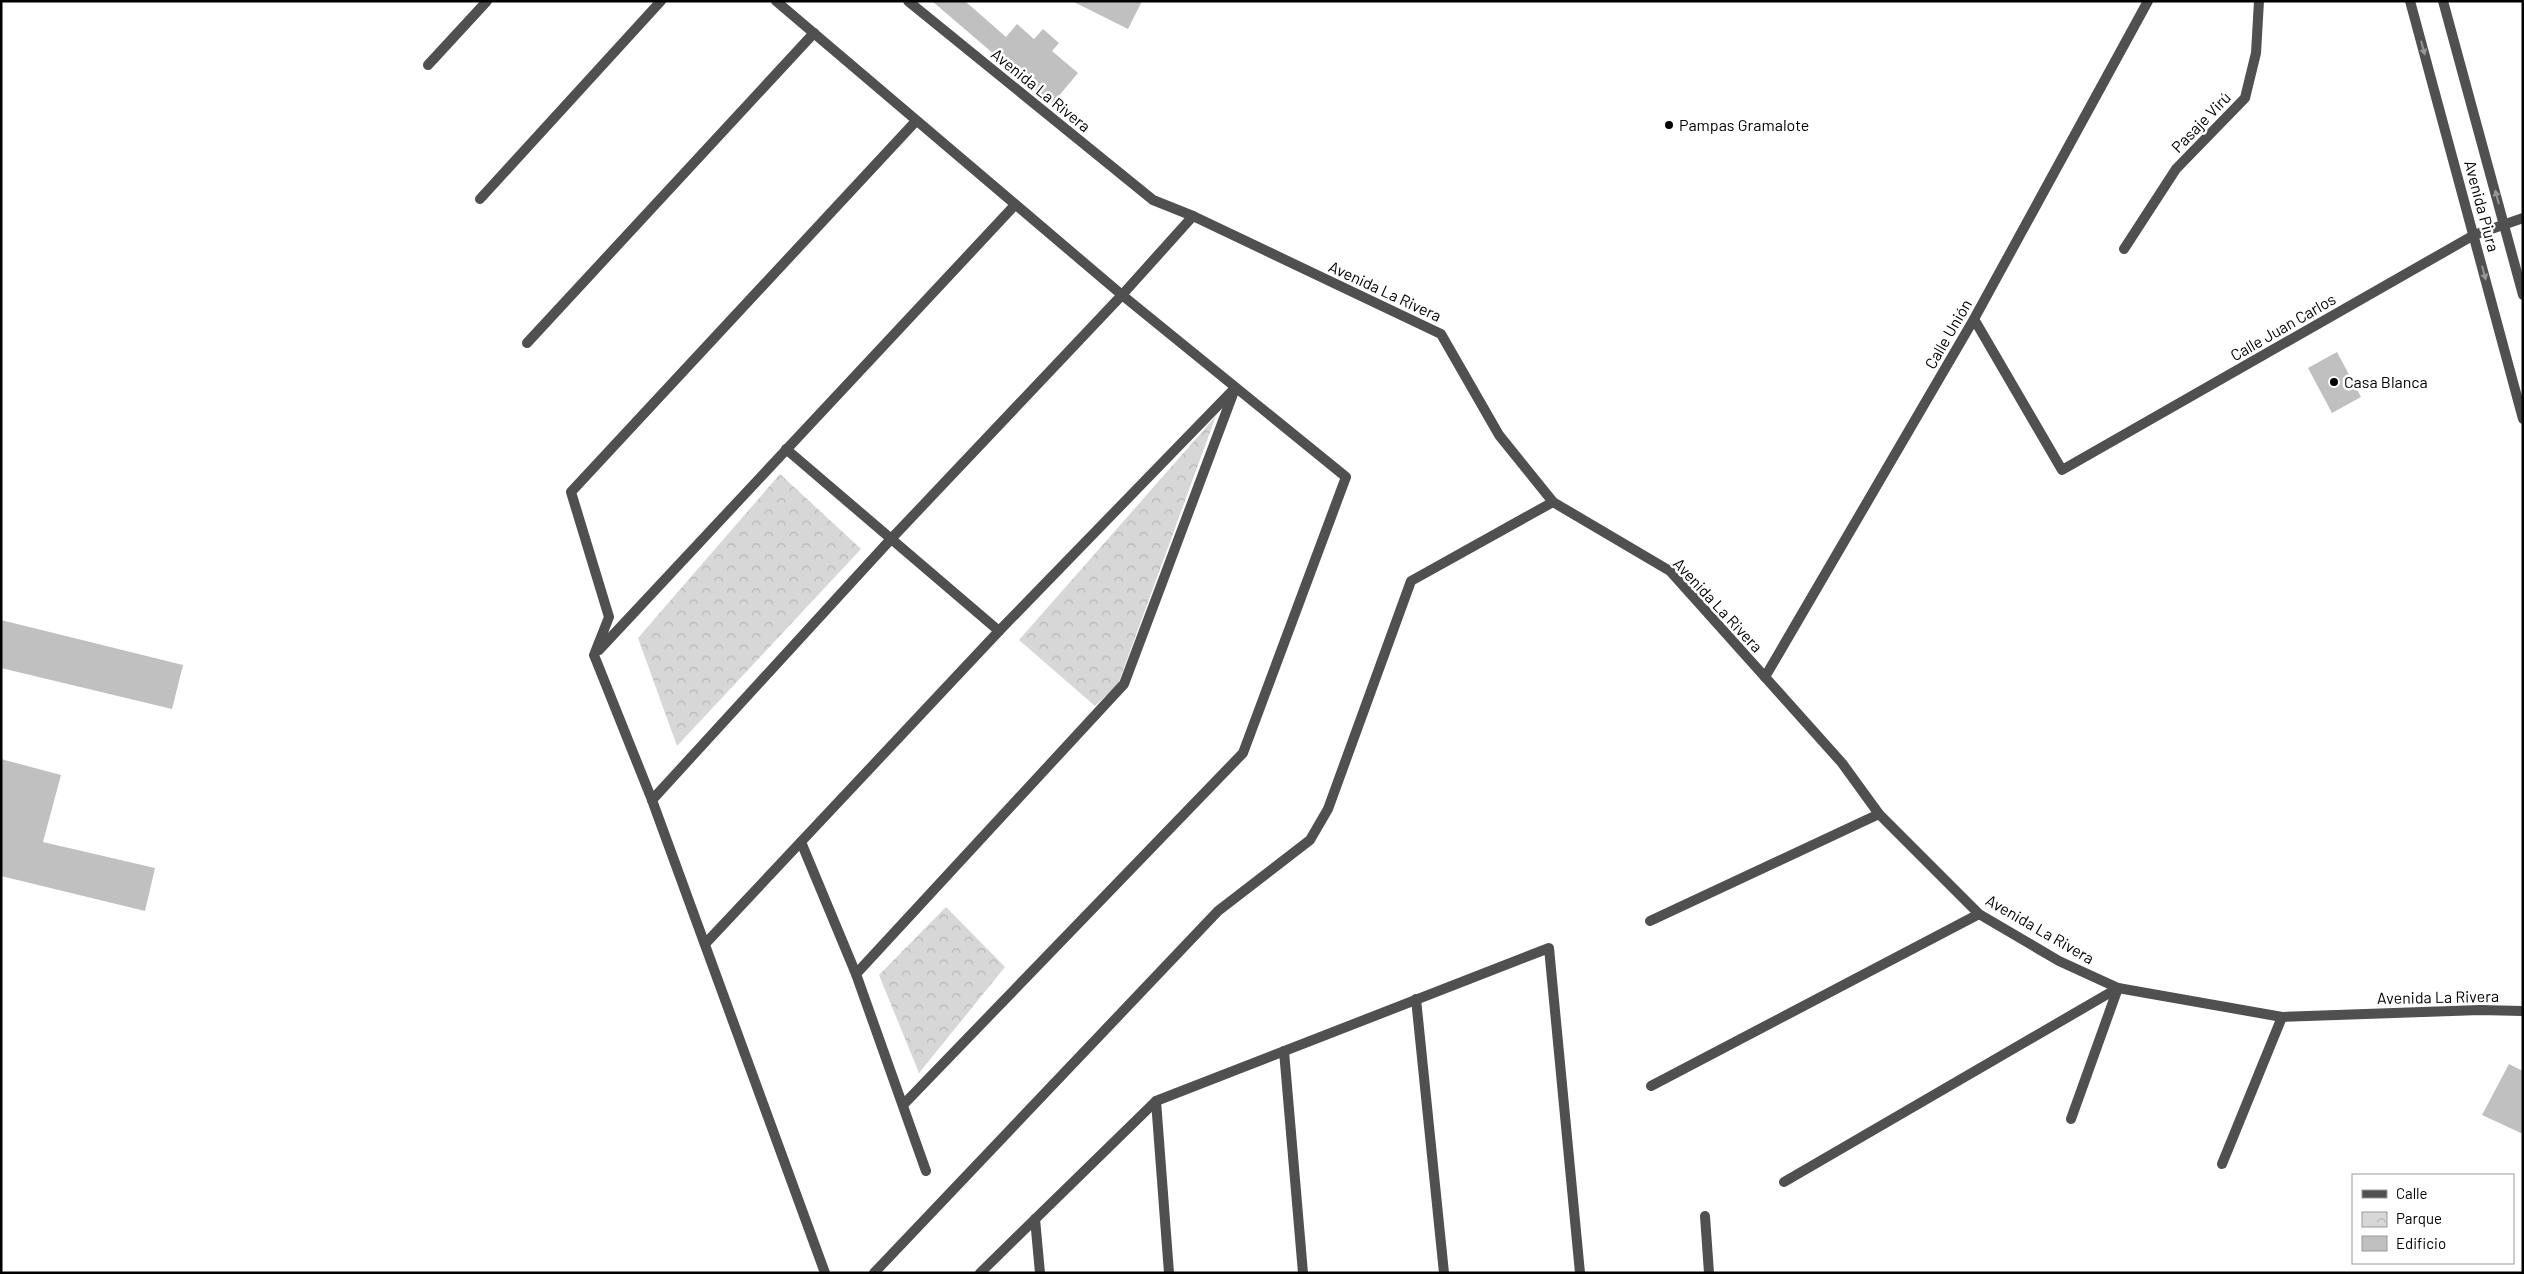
<svg xmlns="http://www.w3.org/2000/svg" width="2524" height="1274" viewBox="0 0 2524 1274" font-family="Barlow,sans-serif">
  <style>
    .park { fill: url(#park-crowns) }
    .building { fill: #c0c0c0 }
    .lines { fill: none; stroke-linecap: round; stroke-linejoin: round }
    .minor { stroke: #505050; stroke-width: 10 }
    .tertiary { stroke: #505050; stroke-width: 10 }
    .oneway { fill: #969696 }
    .poi-dot { fill: #000; stroke: #fff; stroke-width: 2 }
    .labels { text-anchor: middle; stroke-width: 5; stroke-linejoin: round; paint-order: stroke }
    .street-label { font-size: 16px; fill: #000; stroke: #fff }
    .poi-label { font-size: 16px; fill: #000; stroke: #fff; text-anchor: start }
  </style>
  <defs>
    <pattern id="park-crowns" width="20" height="18" patternUnits="userSpaceOnUse" patternTransform="scale(1.25)"><rect width="20" height="18" fill="#d7d7d7"/><path d="M2 6a3 3 0 1 1 6 0M12 15a3 3 0 1 1 6 0" fill="none" stroke="#b7b7b7"/></pattern>
  </defs>
  <rect width="100%" height="100%" fill="#fff"/>
  <g class="park">
    <polygon points="1216,416 1118,684 1095,706 1019,640"/>
    <polygon points="780,474 861,549 677,746 638,638"/>
    <polygon points="946,907 1005,967 919,1073 879,975"/>
  </g>
  <g class="building">
    <polygon points="932,1 965,1 1006,37 1017,24 1034,39 1043,29 1059,43 1052,51 1078,73 1052,104"/>
    <polygon points="1072,1 1142,1 1128,29"/>
    <polygon points="2337,352 2361,397 2332,413 2308,368"/>
    <polygon points="1,620 183,665 172,709 1,668"/>
    <polygon points="1,759 61,775 43,842 155,868 145,911 1,876"/>
    <polygon points="2509,1064 2523,1071 2523,1134 2482,1115"/>
  </g>
  <g class="lines">
    <g class="minor">
      <polyline points="776,1 1122,295 1346,477 1243,753 903,1105"/>
      <polyline points="2410,1 2523,419"/>
      <polyline points="2443,1 2523,295"/>
      <polyline points="428,65 487,1"/>
      <polyline points="480,199 661,1"/>
      <polyline points="2124,249 2176,169 2245,98 2256,53 2259,1"/>
      <polyline points="1974,319 2062,470 2474,235 2523,218"/>
      <polyline points="527,343 814,33"/>
      <polyline points="786,449 999,631"/>
      <polyline points="599,650 1015,205"/>
      <polyline points="1765,677 1974,319 2148,1"/>
      <polyline points="652,800 891,539 1122,295 1193,216"/>
      <polyline points="801,842 856,974 926,1171"/>
      <polyline points="1650,921 1879,814"/>
      <polyline points="705,944 999,631 1235,388"/>
      <polyline points="856,974 1124,684 1233,394"/>
      <polyline points="1416,999 1444,1273"/>
      <polyline points="1284,1051 1303,1273"/>
      <polyline points="1651,1086 1979,914"/>
      <polyline points="1156,1101 1169,1273"/>
      <polyline points="2071,1119 2118,988"/>
      <polyline points="2222,1164 2282,1017"/>
      <polyline points="1784,1182 2118,988"/>
      <polyline points="1705,1216 1709,1273"/>
      <polyline points="1035,1219 1040,1273"/>
      <polyline points="825,1273 652,800 594,655 609,617 571,492 916,121"/>
      <polyline points="874,1273 1218,911 1310,840 1328,809 1411,581 1553,502"/>
      <polyline points="980,1273 1156,1101 1549,948 1580,1273"/>
    </g>
    <polyline class="tertiary" points="908,1 1153,200 1193,216 1441,334 1499,435 1553,502 1670,571 1842,763 1879,814 1979,914 2059,961 2118,988 2282,1017 2480,1010 2523,1011"/>
  </g>
  <defs><path id="oneway-solid" d="M-6-.8H1V-3.2L6.5 0L1 3.2V.8H-6Z" transform="scale(1.25)"/></defs>
  <g class="oneway">
    <use href="#oneway-solid" transform="translate(2423 48) rotate(75)"/>
    <use href="#oneway-solid" transform="translate(2497 197) rotate(-105)"/>
    <use href="#oneway-solid" transform="translate(2484 273) rotate(75)"/>
  </g>
  <g class="poi-dot">
    <circle cx="1669" cy="125" r="5"/>
    <circle cx="2334" cy="382" r="5"/>
  </g>
  <g class="labels">
    <g class="street-label">
      <text transform="translate(1041 90) rotate(39)" y="6">Avenida La Rivera</text>
      <text transform="translate(2201 122) rotate(-46)" y="6">Pasaje Virú</text>
      <text transform="translate(2482 206) rotate(75)" y="6">Avenida Piura</text>
      <text transform="translate(1385 291) rotate(25)" y="6">Avenida La Rivera</text>
      <text transform="translate(2283 327) rotate(-30)" y="6">Calle Juan Carlos</text>
      <text transform="translate(1948 334) rotate(-60)" y="6">Calle Unión</text>
      <text transform="translate(1718 605) rotate(47)" y="6">Avenida La Rivera</text>
      <text transform="translate(2040 929) rotate(30)" y="6">Avenida La Rivera</text>
      <text transform="translate(2438 997) rotate(-1)" y="6">Avenida La Rivera</text>
    </g>
    <g class="poi-label">
      <text x="1679" y="131">Pampas Gramalote</text>
      <text x="2344" y="388">Casa Blanca</text>
    </g>
  </g>
  <rect width="2524" height="1274" fill="none" stroke="#000000" stroke-width="5"/>
  <rect x="2352" y="1174" width="162" height="90" fill="#ffffff" stroke="#999999"/>
  <rect x="2362" y="1190" width="25" height="8" fill="#505050" stroke="#999999"/>
  <text x="2396" y="1199" font-size="15" fill="#000000">Calle</text>
  <rect x="2362" y="1212" width="25" height="15" fill="url(#park-crowns)" stroke="#999999"/>
  <text x="2396" y="1224" font-size="15" fill="#000000">Parque</text>
  <rect x="2362" y="1236" width="25" height="15" fill="#c0c0c0" stroke="#999999"/>
  <text x="2396" y="1249" font-size="15" fill="#000000">Edificio</text>
</svg>
